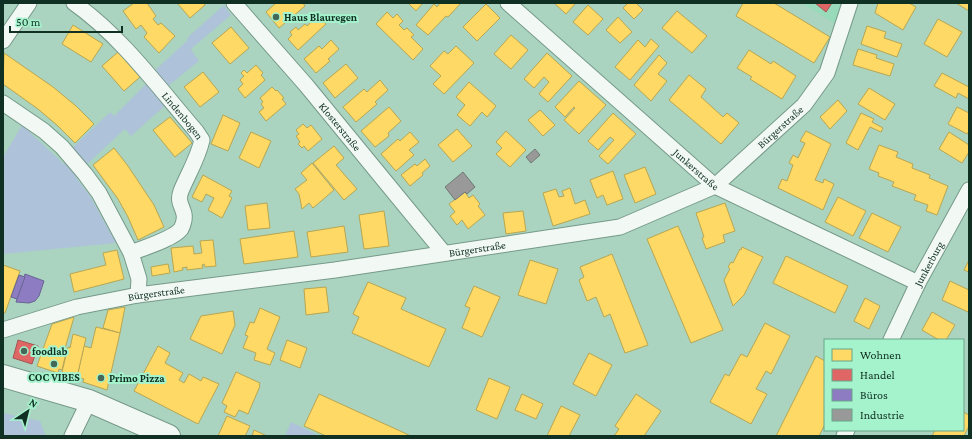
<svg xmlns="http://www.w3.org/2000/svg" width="972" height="439" viewBox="0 0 972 439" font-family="'Crimson Pro',serif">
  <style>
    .built { fill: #98dbbb }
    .green { fill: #aec3d9 }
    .homes { fill: #ffd966; stroke: #b7a652 }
    .shops { fill: #e06666; stroke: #a15652 }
    .offices { fill: #8e7cc3; stroke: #686593 }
    .industry { fill: #999; stroke: #707a75 }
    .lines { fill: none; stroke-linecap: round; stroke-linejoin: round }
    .minor-casing { stroke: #769989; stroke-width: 17 }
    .secondary-casing { stroke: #769989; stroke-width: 24 }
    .minor { stroke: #f2f9f5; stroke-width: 15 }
    .secondary { stroke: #f2f9f5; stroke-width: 22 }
    .poi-dot { fill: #456959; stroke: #a5f3cd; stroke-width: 1.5 }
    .labels { text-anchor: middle; stroke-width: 4; stroke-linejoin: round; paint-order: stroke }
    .poi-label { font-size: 11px; font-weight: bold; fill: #0f3022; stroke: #a5f3cd; text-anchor: start }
    .street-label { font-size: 11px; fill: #0f3022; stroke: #a5f3cd }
  </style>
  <rect width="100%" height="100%" fill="#aad4bf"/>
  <polygon class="built" points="802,3 850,3 842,28"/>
  <g class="green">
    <polygon points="224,5 231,15 191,49 199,61 167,87 152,73 188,40 187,38"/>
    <polygon points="147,83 167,104 131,136 125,129 86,165 72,148 110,112 114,116"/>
    <polygon points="22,125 64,164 69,160 79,172 75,176 90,196 116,243 3,254 3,157"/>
    <polygon points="3,413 40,421 45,434 44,436 3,436"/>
    <polygon points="291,422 320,436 285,436"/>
  </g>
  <g class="homes">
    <polygon points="134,3 147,3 156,16 153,19 158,25 161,23 175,36 159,53 144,37 147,33 141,25 136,29 123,11"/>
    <polygon points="177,3 204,3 205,5 190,18"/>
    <polygon points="276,3 303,3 305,6 279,28 266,12"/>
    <polygon points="408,3 423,3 416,11"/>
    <polygon points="440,3 461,3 448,17 446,16 428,35 416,25 434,4 437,7"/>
    <polygon points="554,3 576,3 566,14"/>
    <polygon points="628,3 636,3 643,10 634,19 623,8"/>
    <polygon points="743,3 774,3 830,37 814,63 736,16"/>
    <polygon points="878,3 909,3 916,7 903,30 875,13"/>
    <polygon points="956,3 969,3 969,11"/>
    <polygon points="486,4 500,18 477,41 463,27"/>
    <polygon points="588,5 603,19 588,35 573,22"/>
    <polygon points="677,11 707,36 692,53 662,28"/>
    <polygon points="387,12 393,18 397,14 403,21 399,25 404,30 407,28 414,35 411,37 423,49 413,60 376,24"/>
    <polygon points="318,16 326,24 298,50 288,39 292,35 290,32 296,27 298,30 305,24 307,26"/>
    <polygon points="618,17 632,32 620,43 606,30"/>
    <polygon points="938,19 962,32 947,57 924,44"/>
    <polygon points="73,25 103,44 91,62 62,44"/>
    <polygon points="867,26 886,32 884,38 902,44 897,57 861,44"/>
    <polygon points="231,27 249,48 230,64 212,43"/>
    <polygon points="511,35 528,50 511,69 494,54"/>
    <polygon points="651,39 659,46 630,80 615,67 638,40 645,47"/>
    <polygon points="331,40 339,49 328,59 330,61 316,73 304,59 319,46 322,49"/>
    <polygon points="456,46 474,63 444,94 433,84 441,76 430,66 444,51 448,54"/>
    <polygon points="858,49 877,55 876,58 894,64 890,76 853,65"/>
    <polygon points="749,50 771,64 773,61 796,76 782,99 750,79 752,77 737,68"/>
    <polygon points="118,52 140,77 124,91 102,66"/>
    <polygon points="4,53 53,87 76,106 94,124 75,143 58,126 38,109 3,84"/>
    <polygon points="547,53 572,76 548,102 539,94 549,82 544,77 534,88 524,79"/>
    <polygon points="659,55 667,63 658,74 667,81 651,101 634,85"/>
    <polygon points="346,64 358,78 335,98 323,83"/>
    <polygon points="256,65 263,73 261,75 265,80 245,98 238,89 243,84 240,80 244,76 241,73 244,70 247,73"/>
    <polygon points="203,72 219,92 200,107 184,87"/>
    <polygon points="942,73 969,87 969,99 958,93 956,98 934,86"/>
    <polygon points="689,75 706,89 701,97 723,117 727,113 739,123 721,144 669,100"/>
    <polygon points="380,80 388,90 375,102 377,104 356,122 343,107 364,89 367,92"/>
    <polygon points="579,81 606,105 579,134 564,120 575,108 574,107 565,117 555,107"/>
    <polygon points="469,82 496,106 487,117 482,112 470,126 457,115 465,105 456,97"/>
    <polygon points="272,87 276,91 277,90 284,98 282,99 286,104 266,121 259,112 264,108 261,104 263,102 260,98"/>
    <polygon points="869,88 895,104 885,120 858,104"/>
    <polygon points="838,100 847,111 830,129 820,117"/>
    <polygon points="389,107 401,121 388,133 389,136 375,147 361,131"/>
    <polygon points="957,107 969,113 969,131 967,134 948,124"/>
    <polygon points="540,110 555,125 543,136 528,120"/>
    <polygon points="613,113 636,134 608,164 599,156 614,140 610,137 598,150 588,141"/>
    <polygon points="861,113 874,119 872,122 883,128 881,132 870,127 858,150 846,143"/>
    <polygon points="223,115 240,123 228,151 211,144"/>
    <polygon points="170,117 192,143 175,157 153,130"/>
    <polygon points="303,124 307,128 311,125 322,139 308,151 304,146 302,148 298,144 300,142 296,136 299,134 296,130"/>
    <polygon points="457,129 472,146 453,162 438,145"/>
    <polygon points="506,131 526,150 510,167 496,154 502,148 496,142"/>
    <polygon points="806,131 831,144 815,180 823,183 824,179 834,184 823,210 778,188 782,179 787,181 793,165 789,163 793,155 798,158 805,143 800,141"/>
    <polygon points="251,132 271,141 259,168 239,158"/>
    <polygon points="410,132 419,142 409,150 414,155 396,171 381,154 398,139 400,141"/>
    <polygon points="949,132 969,145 969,152 962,163 939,149"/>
    <polygon points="879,145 898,152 896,157 913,164 912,168 930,175 929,178 948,186 937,215 926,211 928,205 914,200 916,195 892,186 894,182 878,176 879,173 869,169"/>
    <polygon points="334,146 344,158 336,165 357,189 344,200 313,163"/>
    <polygon points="114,148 128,166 154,205 164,227 138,240 128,217 118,199 93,165"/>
    <polygon points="425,159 430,166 422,173 423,175 410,186 401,175 415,164 417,166"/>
    <polygon points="312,163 334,190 313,208 309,203 302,209 299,194 295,189 307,180 301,173"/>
    <polygon points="645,167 656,194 635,203 624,175"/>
    <polygon points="613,171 623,199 607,205 603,195 597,198 590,180"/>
    <polygon points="203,175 232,191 229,196 232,198 222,218 208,210 214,198 206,194 202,202 192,197"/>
    <polygon points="570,188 575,204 585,200 590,214 553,226 543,193 556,189 559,197 564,196 562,191"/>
    <polygon points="465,192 469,198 473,195 480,204 478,206 485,215 468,229 462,220 457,225 450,216 455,212 449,204"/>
    <polygon points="838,197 866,211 853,236 825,222"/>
    <polygon points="267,203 270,228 248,230 245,206"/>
    <polygon points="725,203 735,231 723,235 725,242 706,249 702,238 704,237 696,213"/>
    <polygon points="384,211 389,246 364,249 359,215"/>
    <polygon points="523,211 526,231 506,234 503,213"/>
    <polygon points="872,213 901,227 888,252 859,238"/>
    <polygon points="344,226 348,252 311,257 307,232"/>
    <polygon points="678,226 723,330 691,343 647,239"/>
    <polygon points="294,231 298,257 244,264 240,239"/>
    <polygon points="213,240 216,266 205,267 204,264 202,265 203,268 187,270 187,267 182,268 183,270 174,272 171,248 193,246 194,254 202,253 200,241"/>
    <polygon points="742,247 763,257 744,295 733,306 724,280 730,269 728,267 731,262 733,263 740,249 741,250"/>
    <polygon points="117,250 124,279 74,292 70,274 106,265 103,253"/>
    <polygon points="612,254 648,345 625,353 610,314 604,317 596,297 587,301 579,280 584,277 580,267"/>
    <polygon points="786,256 848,286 835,313 773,283"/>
    <polygon points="530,260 558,269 546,304 518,295"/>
    <polygon points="969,260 969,272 964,270"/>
    <polygon points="168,264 170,273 152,276 151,267"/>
    <polygon points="3,265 20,271 5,313 3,313"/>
    <polygon points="950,281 969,290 969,310 968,312 942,300"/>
    <polygon points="368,282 406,298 401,309 446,329 429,367 352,333 359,317 353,314"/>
    <polygon points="474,286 500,297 482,337 462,328 470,308 465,306"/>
    <polygon points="326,287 329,312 306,315 304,289"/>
    <polygon points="865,298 880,306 869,329 854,321"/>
    <polygon points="125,307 120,333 103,328 108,310"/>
    <polygon points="260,308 280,317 267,349 275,353 270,365 254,360 256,353 243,348 248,336 245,335 250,322 254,323"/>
    <polygon points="233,311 235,325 222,354 190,339 201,316"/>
    <polygon points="932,312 955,325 946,340 939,340 922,330"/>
    <polygon points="74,317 64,352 66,353 62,370 59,369 58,373 37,366 52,324"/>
    <polygon points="765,323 790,336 771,374 766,371 756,389 767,394 751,424 710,402 725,374 729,376 741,354 747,357"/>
    <polygon points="96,327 120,333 107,390 83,382 84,379 77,377 84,346 91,348"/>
    <polygon points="73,334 86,338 77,377 62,372 68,347 70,348"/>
    <polygon points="287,340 307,348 300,368 280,360"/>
    <polygon points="158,346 170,353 165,363 183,373 179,380 184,383 189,374 201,381 203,377 219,384 198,424 134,391"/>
    <polygon points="589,353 612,365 596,396 573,384"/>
    <polygon points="816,356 825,361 825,424 819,436 776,436"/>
    <polygon points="236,372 260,383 259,385 260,386 248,414 239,410 235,417 224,412 227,406 222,403"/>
    <polygon points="489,378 510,387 497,419 476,410"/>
    <polygon points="319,394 411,436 326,436 304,426"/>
    <polygon points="522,394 543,404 536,419 515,410"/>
    <polygon points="636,394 661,411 644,436 614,436 619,429 615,426"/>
    <polygon points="561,406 580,415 569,436 547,436"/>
    <polygon points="963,412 969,415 969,426 964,436 932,436 935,430 963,430"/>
    <polygon points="227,416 250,426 245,436 218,436"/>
    <polygon points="254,430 267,436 252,436"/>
  </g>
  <g class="shops">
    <polygon points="815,3 832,3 826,12"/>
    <polygon points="18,340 38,346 32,364 13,358"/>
  </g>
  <g class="offices">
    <polygon points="25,274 44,281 39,296 35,301 29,303 16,302"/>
    <polygon points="19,275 25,277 17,299 11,297"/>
  </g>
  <g class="industry">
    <polygon points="535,149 540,155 531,163 526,157"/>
    <polygon points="463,172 475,187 467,194 465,192 455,200 445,187"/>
  </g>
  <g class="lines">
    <defs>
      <g id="minor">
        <path id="s1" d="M74,3C122,37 158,87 196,131L202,140C198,158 188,174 181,191C177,202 182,205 184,214C185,219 183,225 181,229C173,239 143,248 131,253"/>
        <path id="s2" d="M234,3L306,85L443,252"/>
        <path id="s3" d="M508,3L715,186L918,283"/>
        <polyline points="3,41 29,3"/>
        <polyline points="3,103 44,131 62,147 85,174 99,193 131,253 139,279 138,295"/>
        <path id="s4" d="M3,330L77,307L138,295L335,270L620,227L715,186L804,105L827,73L850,3"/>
        <path id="s5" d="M891,340L918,283L969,190"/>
        <polyline points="72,436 89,401"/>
        <polyline points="844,436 847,430"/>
      </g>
      <polyline id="secondary" points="3,376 89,401 169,436"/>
    </defs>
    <use href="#minor" class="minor-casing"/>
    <use href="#secondary" class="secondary-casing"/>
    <use href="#minor" class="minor"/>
    <use href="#secondary" class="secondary"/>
  </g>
  <g class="poi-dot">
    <circle cx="276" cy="17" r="4"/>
    <circle cx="24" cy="351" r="4"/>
    <circle cx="54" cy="364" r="4"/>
    <circle cx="101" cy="378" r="4"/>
  </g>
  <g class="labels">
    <g class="poi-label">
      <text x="284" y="21">Haus Blauregen</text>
      <text x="32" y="355">foodlab</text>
      <text x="54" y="381" text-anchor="middle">COC VIBES</text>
      <text x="109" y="382">Primo Pizza</text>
    </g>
    <g class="street-label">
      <text dy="4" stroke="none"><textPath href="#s1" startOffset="157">Lindenbogen</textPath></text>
      <text dy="4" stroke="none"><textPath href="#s2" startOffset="163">Klosterstraße</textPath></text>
      <text dy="4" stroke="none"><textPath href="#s4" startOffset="818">Bürgerstraße</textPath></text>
      <text dy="4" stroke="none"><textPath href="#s3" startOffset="251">Junkerstraße</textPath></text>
      <text dy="4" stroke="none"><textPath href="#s4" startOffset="482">Bürgerstraße</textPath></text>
      <text dy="4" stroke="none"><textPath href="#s5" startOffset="85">Junkerburg</textPath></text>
      <text dy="4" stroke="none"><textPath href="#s4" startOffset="158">Bürgerstraße</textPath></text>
    </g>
  </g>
  <rect width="972" height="439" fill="none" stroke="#0f3022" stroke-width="8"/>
  <rect x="824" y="339" width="140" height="92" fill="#a5f3cd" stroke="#69a589"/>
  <rect x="832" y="349" width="20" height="12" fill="#ffd966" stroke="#69a589"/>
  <text x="860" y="359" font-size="12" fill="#0f3022">Wohnen</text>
  <rect x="832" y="369" width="20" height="12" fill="#e06666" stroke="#69a589"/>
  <text x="860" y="379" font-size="12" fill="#0f3022">Handel</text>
  <rect x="832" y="389" width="20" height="12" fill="#8e7cc3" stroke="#69a589"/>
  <text x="860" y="399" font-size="12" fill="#0f3022">Büros</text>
  <rect x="832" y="409" width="20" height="12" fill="#999999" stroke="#69a589"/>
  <text x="860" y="419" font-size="12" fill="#0f3022">Industrie</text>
  <g transform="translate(28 411) rotate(35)" stroke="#a5f3cd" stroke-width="3" paint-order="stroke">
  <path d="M0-3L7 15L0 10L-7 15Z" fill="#0f3022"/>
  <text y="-6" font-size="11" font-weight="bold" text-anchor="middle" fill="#0f3022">N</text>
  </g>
  <path d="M10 26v6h112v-6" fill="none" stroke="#0f3022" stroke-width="2"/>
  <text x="16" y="26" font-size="12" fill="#0f3022" stroke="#a5f3cd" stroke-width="3" paint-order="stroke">50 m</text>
</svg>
